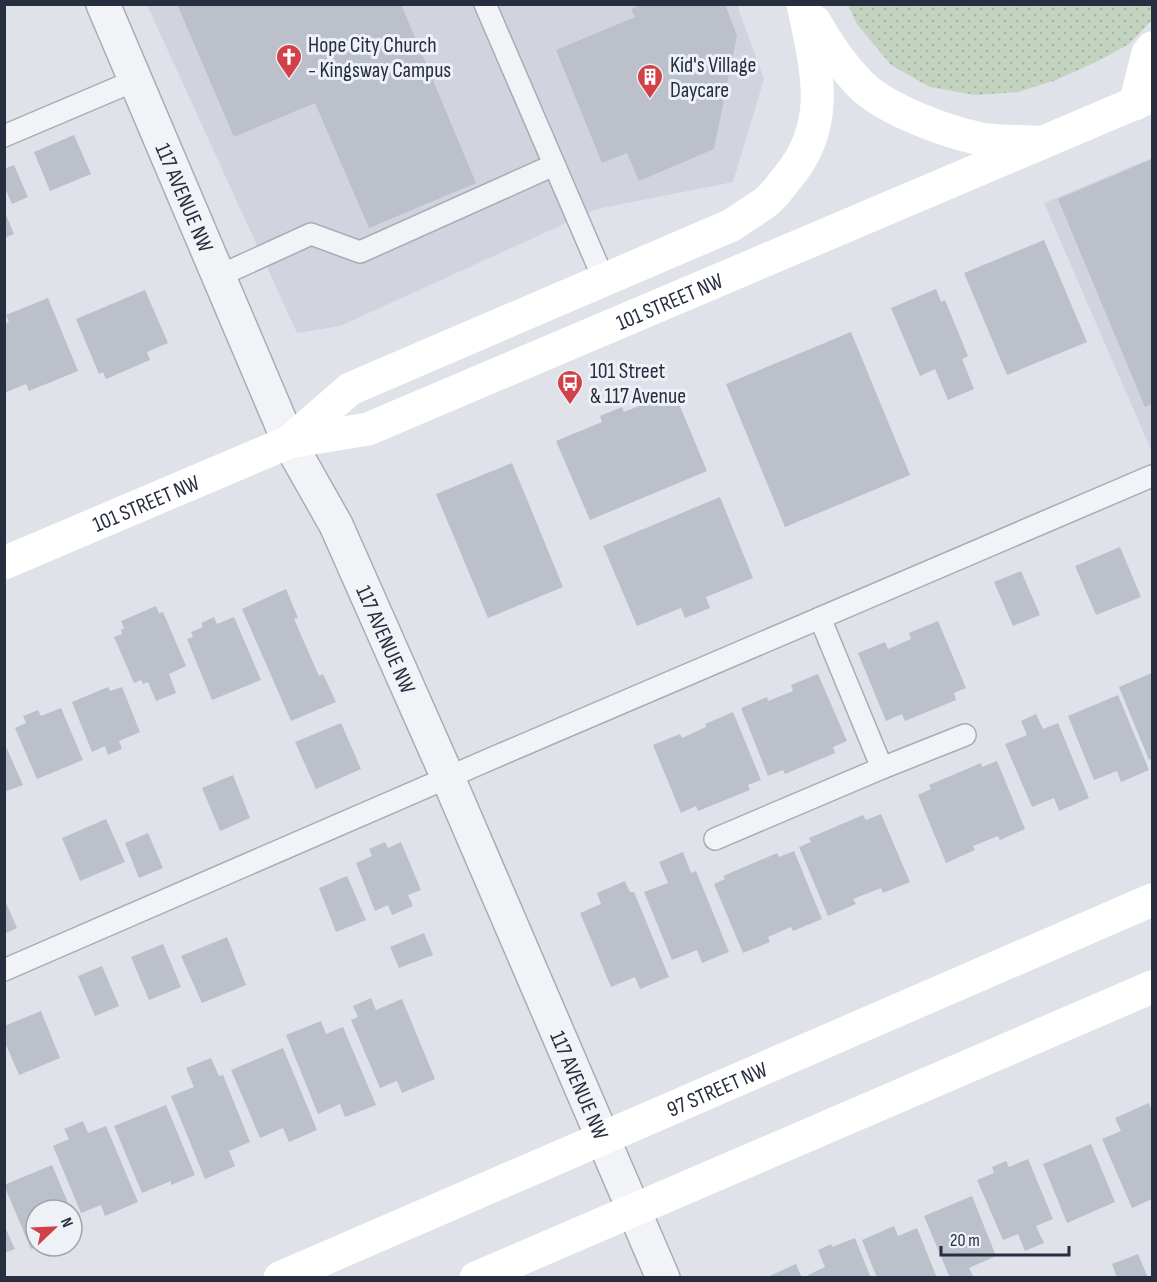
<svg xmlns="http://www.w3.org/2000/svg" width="1157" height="1282" viewBox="0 0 1157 1282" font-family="'Sofia Sans Condensed',sans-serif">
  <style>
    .built { fill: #d1d4de }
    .grass { fill: url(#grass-dots) }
    .building { fill: #bcc0cb }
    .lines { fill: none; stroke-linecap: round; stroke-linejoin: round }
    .lane-casing { stroke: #a8acb6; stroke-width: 24 }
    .street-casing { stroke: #a8acb6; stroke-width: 36 }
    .lane { stroke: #f2f3f7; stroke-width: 21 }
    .street { stroke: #f2f3f7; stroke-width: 33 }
    .secondary { stroke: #fff; stroke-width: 33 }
    .labels { text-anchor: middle; stroke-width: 6; stroke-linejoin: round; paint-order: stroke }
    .poi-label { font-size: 22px; fill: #272e40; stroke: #eef1f6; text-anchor: start }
    .street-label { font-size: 22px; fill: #272e40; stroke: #eef1f6 }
  </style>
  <defs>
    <pattern id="grass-dots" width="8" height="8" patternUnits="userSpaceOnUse" patternTransform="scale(1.5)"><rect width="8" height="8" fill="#c3d3c0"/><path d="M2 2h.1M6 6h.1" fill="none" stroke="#a8b5a6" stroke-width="1.8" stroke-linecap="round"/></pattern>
  </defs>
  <rect width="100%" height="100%" fill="#dfe2e9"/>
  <g class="built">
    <polygon points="147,5 737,5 764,79 733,182 597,209 340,326 297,333"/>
    <polygon points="1152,158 1152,452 1044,203"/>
  </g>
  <polygon class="grass" points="848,5 1152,5 1152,20 1129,44 1098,61 1056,80 1018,92 975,95 930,87 891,65 857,24"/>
  <g class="building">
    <polygon points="177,4 401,4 476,183 369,228 315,103 234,137"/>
    <polygon points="643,4 725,4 737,36 714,149 639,181 627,153 602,163 556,50 635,17 631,9"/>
    <polygon points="74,135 91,174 50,191 34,152"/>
    <polygon points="1152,159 1152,404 1145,407 1058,199"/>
    <polygon points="14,165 28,197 12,204 4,186 4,169"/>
    <polygon points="4,210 14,234 4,238"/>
    <polygon points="1044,240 1087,342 1007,375 964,273"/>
    <polygon points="936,289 941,302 945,300 968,356 962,359 974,389 948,400 935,369 920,376 891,308"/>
    <polygon points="145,290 168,343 147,352 150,360 106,379 103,372 99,374 76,319"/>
    <polygon points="48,298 78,371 29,391 26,384 4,393 4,324 9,322 6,315"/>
    <polygon points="851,332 910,475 785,527 726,384"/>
    <polygon points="674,392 707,471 590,520 556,441 602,422 600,416 622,407 624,412"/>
    <polygon points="512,463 563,587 488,618 436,494"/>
    <polygon points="720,497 753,578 706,597 710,608 685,618 681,608 637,626 603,546"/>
    <polygon points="1120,547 1141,597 1096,615 1075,566"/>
    <polygon points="1021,571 1040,615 1013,626 994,582"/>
    <polygon points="286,589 298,618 294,619 319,676 323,674 336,702 291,721 242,609"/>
    <polygon points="156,606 159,613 163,612 186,666 169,674 176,693 156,701 148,682 143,684 141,680 134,683 114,637 122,634 121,630 124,628 121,621"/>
    <polygon points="214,617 217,624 234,617 261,680 212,700 187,639 193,637 191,632 203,627 201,623"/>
    <polygon points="938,621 966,688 954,693 956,700 905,721 902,714 886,721 858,653 885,642 888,649 911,639 909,633"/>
    <polygon points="1152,673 1152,758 1149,760 1119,687"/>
    <polygon points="818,674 847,741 833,747 835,753 785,774 783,770 768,776 741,708 767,697 768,701 793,691 791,685"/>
    <polygon points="108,687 110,691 122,687 140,732 119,741 122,749 108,755 105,746 92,752 72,702"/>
    <polygon points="1118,695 1149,770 1121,782 1117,771 1094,780 1068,716"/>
    <polygon points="61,708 83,760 37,779 15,728 26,723 23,716 38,710 41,716"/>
    <polygon points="733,712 761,780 748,785 750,790 698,811 696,806 681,813 653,745 680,734 682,738 706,727 705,724"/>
    <polygon points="1036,714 1043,729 1058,723 1089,798 1059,811 1054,798 1032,807 1005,744 1027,735 1021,721"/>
    <polygon points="341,723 361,769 316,789 295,742"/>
    <polygon points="4,742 23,785 4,792"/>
    <polygon points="997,761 1025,829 1000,840 998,836 973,846 975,850 946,863 918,795 931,789 929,785 981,763 982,767"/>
    <polygon points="233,775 250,818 220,831 202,788"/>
    <polygon points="881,814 910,882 883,893 881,888 853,899 856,904 828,916 799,847 811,842 809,838 863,815 866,820"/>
    <polygon points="106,819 125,862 80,881 62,838"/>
    <polygon points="148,833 163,868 139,878 125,843"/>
    <polygon points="385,842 388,848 401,842 421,890 408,895 413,906 392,915 388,905 375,911 356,863 372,856 369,849"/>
    <polygon points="794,851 822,919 793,931 791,927 768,937 770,942 743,953 714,884 725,879 723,876 777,853 779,857"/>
    <polygon points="683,852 691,873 696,871 729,952 702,963 697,950 672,960 644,892 668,883 659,862"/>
    <polygon points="347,876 366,920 336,932 319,888"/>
    <polygon points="625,881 630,892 634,892 669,977 640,989 635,977 611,987 580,913 601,904 597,893"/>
    <polygon points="4,898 17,928 4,934"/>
    <polygon points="424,933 433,955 399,968 390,947"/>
    <polygon points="227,937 246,985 202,1003 181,956"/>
    <polygon points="163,944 181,987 149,1000 131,957"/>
    <polygon points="102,966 119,1006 95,1016 78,976"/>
    <polygon points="371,998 376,1010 402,999 435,1079 402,1093 397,1081 380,1088 351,1020 358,1017 353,1006"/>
    <polygon points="41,1011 60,1058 19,1075 4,1040 4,1026"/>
    <polygon points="321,1021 326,1034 343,1027 376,1105 345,1117 340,1104 318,1114 286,1035"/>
    <polygon points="283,1048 317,1130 289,1142 283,1128 260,1138 231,1070"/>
    <polygon points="211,1058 219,1076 223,1075 250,1142 229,1151 235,1166 205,1179 171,1096 194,1087 186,1068"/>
    <polygon points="1149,1103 1152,1111 1152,1199 1132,1208 1102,1139 1121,1131 1115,1118"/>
    <polygon points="166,1105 195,1175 171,1185 171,1181 142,1193 114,1126"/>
    <polygon points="83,1121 88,1133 106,1126 138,1202 105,1216 101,1205 81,1213 53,1146 69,1139 64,1129"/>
    <polygon points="1091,1144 1115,1202 1067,1223 1043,1164"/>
    <polygon points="1028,1159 1053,1219 1036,1226 1044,1243 1025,1251 1018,1234 1003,1240 977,1180 994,1173 992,1167 1006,1161 1009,1167"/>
    <polygon points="52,1165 71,1210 36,1210 36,1247 31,1249 4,1185"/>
    <polygon points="972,1196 996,1256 969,1268 974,1278 950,1278 924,1216"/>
    <polygon points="4,1225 15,1249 4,1253"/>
    <polygon points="894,1226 898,1236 917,1228 937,1278 877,1278 862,1240"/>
    <polygon points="855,1238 871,1278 809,1278 808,1275 825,1267 818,1250 831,1244 832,1247"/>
    <polygon points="1138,1254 1148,1278 1117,1278 1112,1264"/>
    <polygon points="796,1264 802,1278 765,1278"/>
  </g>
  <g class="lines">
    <defs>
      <g id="lane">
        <polyline points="485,4 604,280"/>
        <polyline points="4,136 136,80"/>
        <polyline points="219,276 311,234 360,252 554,165"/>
        <polyline points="820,618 882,768 965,735"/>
        <polyline points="715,839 882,768"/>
        <polyline points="4,970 495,757 1152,476"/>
      </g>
      <g id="street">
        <path id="s1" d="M103,4L289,442L336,525L448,778L663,1278"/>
      </g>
    </defs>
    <use href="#lane" class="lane-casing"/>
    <use href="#street" class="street-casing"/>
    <use href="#lane" class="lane"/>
    <use href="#street" class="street"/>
    <g class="secondary">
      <path d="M815,22C828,45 842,66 861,85C886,110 947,132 981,139C999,142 1018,141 1036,142"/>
      <polyline points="1135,104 1148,53 1152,48"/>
      <path d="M289,442L350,389L732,225C743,217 755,210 766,202C775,195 781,185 788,177C833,123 816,67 803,4"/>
      <path id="s2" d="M4,563L289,442L368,429L1152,96"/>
      <path id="s3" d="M280,1278L1152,900"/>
      <polyline points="476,1278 1152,987"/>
    </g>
  </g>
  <defs>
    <symbol id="church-pin" viewBox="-11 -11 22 30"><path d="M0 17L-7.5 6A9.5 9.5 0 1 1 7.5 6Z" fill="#d14148" stroke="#eef1f6"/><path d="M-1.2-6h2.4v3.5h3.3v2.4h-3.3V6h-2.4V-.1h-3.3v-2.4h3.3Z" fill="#fff"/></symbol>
    <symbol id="building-pin" viewBox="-11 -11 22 30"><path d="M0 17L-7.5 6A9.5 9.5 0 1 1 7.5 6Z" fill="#d14148" stroke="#eef1f6"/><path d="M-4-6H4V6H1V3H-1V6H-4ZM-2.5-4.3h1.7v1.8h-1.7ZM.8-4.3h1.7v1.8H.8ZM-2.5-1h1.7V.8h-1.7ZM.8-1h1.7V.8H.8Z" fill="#fff"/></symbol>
    <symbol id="bus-pin" viewBox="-11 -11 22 30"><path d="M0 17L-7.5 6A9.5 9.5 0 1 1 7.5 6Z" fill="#d14148" stroke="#eef1f6"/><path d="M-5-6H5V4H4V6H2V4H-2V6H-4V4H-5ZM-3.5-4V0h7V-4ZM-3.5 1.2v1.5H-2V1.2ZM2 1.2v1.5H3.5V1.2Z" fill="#fff"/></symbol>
  </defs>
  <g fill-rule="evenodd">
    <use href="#church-pin" x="274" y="42" width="30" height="40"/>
    <use href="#building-pin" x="635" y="62" width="30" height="40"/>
    <use href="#bus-pin" x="555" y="368" width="30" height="40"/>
  </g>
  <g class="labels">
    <g class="poi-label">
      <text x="308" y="52">Hope City Church<tspan x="308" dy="25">- Kingsway Campus</tspan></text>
      <text x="670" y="72">Kid's Village<tspan x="670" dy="25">Daycare</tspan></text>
      <text x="590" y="378">101 Street<tspan x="590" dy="25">&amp; 117 Avenue</tspan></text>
    </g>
    <g class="street-label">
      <text dy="8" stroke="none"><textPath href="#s1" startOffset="210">117 AVENUE NW</textPath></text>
      <text dy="8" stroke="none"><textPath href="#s2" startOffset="717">101 STREET NW</textPath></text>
      <text dy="8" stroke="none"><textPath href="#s2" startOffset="154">101 STREET NW</textPath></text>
      <text dy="8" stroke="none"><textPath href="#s1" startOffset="696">117 AVENUE NW</textPath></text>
      <text dy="8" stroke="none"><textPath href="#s1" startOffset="1182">117 AVENUE NW</textPath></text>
      <text dy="8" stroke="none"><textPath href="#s3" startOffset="476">97 STREET NW</textPath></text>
    </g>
  </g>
  <rect width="1157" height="1282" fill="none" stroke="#272e40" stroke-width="12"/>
  <g transform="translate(54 1228) rotate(67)"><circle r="28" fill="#eef1f6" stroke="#9ea3ad" stroke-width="1.5"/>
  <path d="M0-4.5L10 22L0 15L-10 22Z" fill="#d14148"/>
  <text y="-9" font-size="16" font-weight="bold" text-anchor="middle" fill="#272e40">N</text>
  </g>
  <path d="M941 1246v9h128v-9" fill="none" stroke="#272e40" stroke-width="3"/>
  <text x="950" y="1246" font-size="18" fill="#272e40" stroke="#eef1f6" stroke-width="4.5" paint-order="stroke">20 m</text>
</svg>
